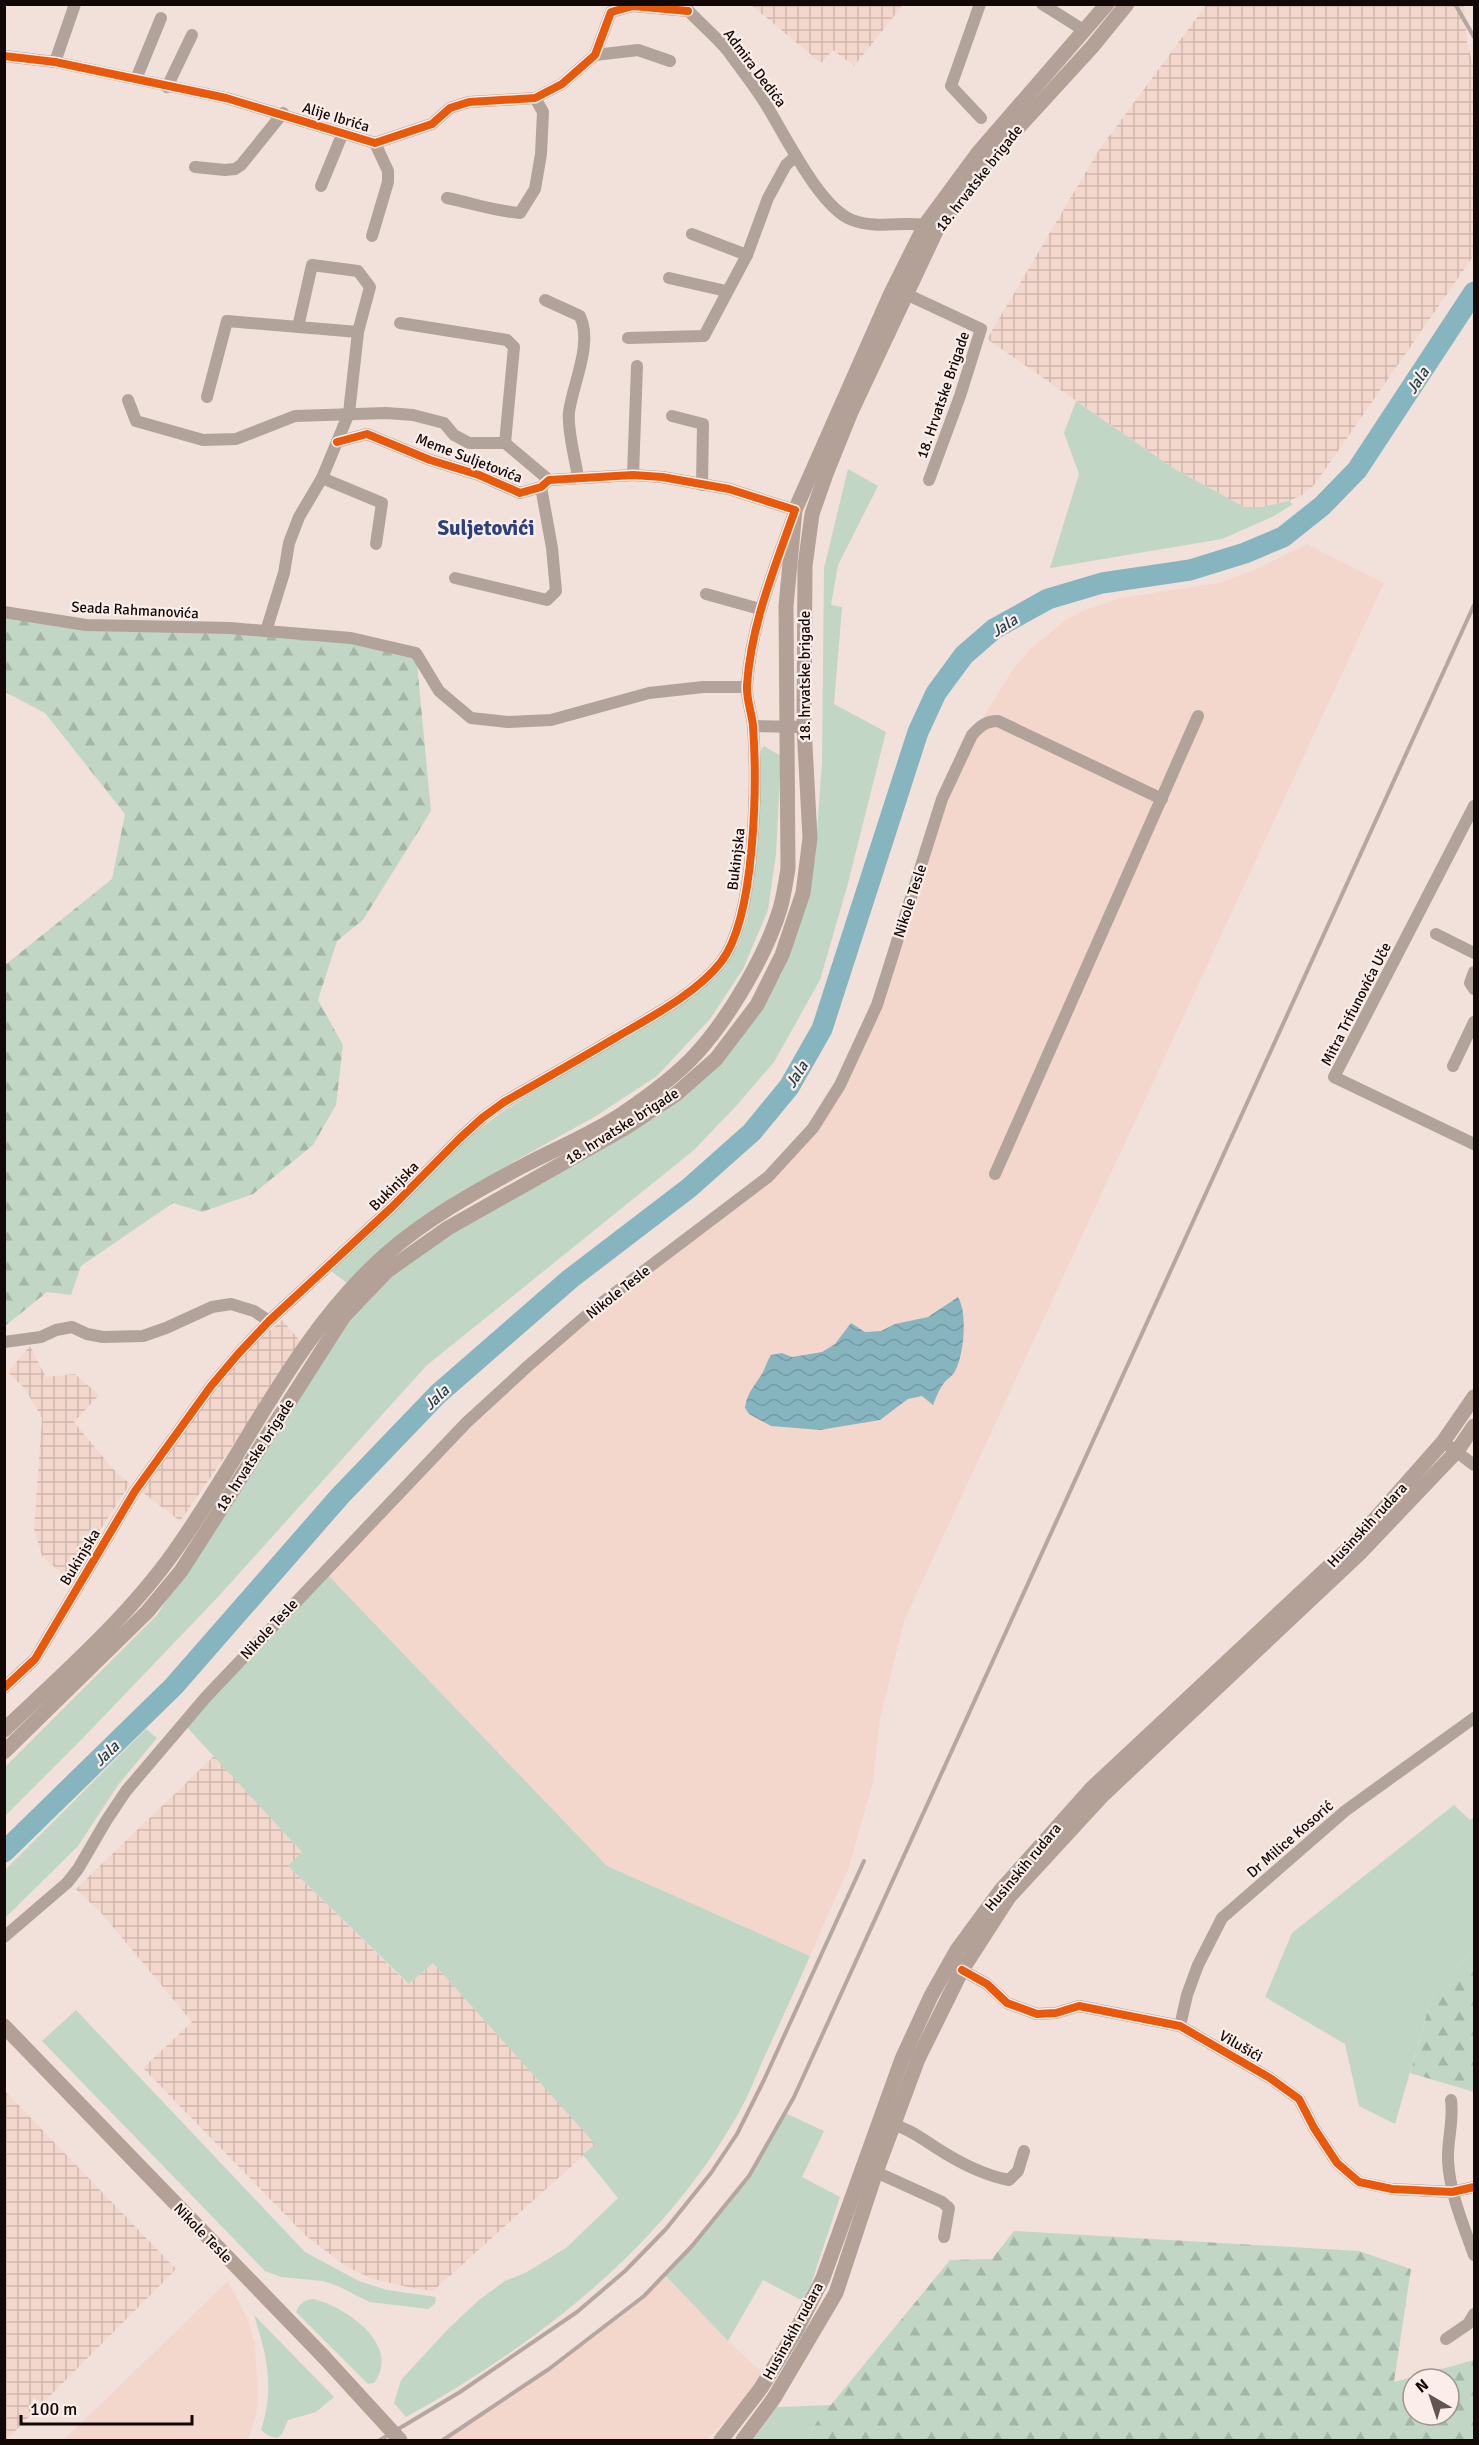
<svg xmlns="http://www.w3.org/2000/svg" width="1479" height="2445" viewBox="0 0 1479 2445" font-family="Signika,sans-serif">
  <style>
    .built { fill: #f3d7cd }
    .industrial { fill: url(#industrial-grid) }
    .grass { fill: #c1d6c5 }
    .forest { fill: url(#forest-firs); fill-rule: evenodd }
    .water { fill: url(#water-waves) }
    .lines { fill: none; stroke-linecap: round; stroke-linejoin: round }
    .river { stroke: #87b5bf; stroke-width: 21 }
    .minor { stroke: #b1a29a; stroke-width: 12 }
    .major { stroke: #b3a197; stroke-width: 15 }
    .rail { stroke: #b5a6a0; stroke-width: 4 }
    .major-bridge { stroke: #b3a197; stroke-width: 15 }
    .cycleway-casing { stroke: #fbeeea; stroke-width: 11 }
    .cycleway { stroke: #e8590c; stroke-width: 8 }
    .labels { text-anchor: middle; stroke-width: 4.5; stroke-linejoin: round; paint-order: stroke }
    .street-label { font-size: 15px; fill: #120906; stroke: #fbeeea }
    .water-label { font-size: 16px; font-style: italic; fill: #1e4149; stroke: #fbeeea }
    .district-label { font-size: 21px; font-weight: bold; fill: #2d4079; stroke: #fbeeea }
  </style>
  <defs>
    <pattern id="industrial-grid" width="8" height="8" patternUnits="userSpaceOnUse" patternTransform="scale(1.5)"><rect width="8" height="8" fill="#f3d7cd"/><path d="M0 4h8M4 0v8" fill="none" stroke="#cfb7af"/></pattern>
    <pattern id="forest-firs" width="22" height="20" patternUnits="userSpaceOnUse" patternTransform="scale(1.5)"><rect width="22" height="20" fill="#c1d6c5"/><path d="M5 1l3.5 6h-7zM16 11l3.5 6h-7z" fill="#a5b6a8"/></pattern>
    <pattern id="water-waves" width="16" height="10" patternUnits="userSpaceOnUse" patternTransform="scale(1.5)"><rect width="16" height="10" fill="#87b5bf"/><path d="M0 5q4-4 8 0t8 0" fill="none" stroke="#749aa3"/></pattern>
  </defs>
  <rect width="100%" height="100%" fill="#f2e1db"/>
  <g class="built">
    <polygon points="1307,544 1384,583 904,1621 880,1720 873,1782 849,1867 810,1956 607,1866 324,1571 528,1366 704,1227 813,1128 877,1005 942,799 970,738 1012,671 1030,649 1066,620 1082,611 1121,598 1219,583 1252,571"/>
    <polygon points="665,2275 728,2341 763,2373 728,2418 707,2440 443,2440 549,2369 644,2296"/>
    <polygon points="228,2281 248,2320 255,2345 258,2394 256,2415 248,2440 63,2440"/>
  </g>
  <g class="industrial">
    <polygon points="751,5 903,5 854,66 833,50 821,63"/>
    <polygon points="1206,5 1464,5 1467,42 1474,68 1474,255 1315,484 1302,495 1289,501 1262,507 1244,507 1173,468 987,339 1099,150"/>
    <polygon points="282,1320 303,1344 180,1521 138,1489 208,1394 244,1353"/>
    <polygon points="30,1346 46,1377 75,1374 99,1395 74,1422 112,1468 130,1484 68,1579 42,1556 34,1529 42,1418 25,1389 8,1372"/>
    <polygon points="214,1756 302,1852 289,1866 298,1876 408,1984 433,1963 596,2144 433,2291 417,2289 373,2279 347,2267 305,2235 143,2068 192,2022 103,1915 76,1889"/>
    <polygon points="4,2090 176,2269 6,2440 4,2440"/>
  </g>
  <g class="grass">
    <polygon points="1076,401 1173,468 1244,507 1262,507 1289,501 1293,504 1274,516 1222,539 1050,568 1079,474 1064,433"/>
    <polygon points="848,469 878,486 838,565 831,605 842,607 834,704 886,732 847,887 820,980 774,1062 737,1105 694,1150 426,1366 217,1598 82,1739 5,1816 5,1767 157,1615 348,1321 387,1278 424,1250 659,1115 705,1073 750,1025 782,973 815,859 822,762 824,568"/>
    <polygon points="764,746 781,756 776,854 768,910 743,969 710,1019 657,1076 596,1116 515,1161 450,1203 347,1283 331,1271 473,1134 506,1109 678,1007 707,984 738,946 748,916 758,831 761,750"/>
    <path d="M324,1571L607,1866L810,1956C795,1991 779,2025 763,2060C755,2078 748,2097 738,2114C662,2248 539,2343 406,2417L394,2403L401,2380L448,2329L479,2300L505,2281L525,2273L566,2248L618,2198L583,2155L595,2144L433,1963L409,1984L288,1866L302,1852L183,1723Z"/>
    <polygon points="146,1729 157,1738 118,1785 78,1846 5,1918 5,1870"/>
    <polygon points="1454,1805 1470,1820 1474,1817 1474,1949 1432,1996 1395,2124 1359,2106 1345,2044 1265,1997 1292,1933"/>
    <polygon points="76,2010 305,2252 359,2281 387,2290 436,2297 435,2304 428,2309 369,2302 338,2286 323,2281 281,2277 265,2271 42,2041"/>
    <polygon points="785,2113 824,2131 802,2177 840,2197 810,2287 803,2301 763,2280 728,2341 665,2275 692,2246 749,2176"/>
    <path d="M313,2299C345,2306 402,2345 374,2383L368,2384L296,2312C299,2304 304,2300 313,2299Z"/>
    <path d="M254,2315L334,2397L316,2412L288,2420L282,2434L277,2438L269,2436L261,2430C275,2389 267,2356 254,2315Z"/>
    <polygon points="832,2405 816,2423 807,2440 753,2440 777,2407"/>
  </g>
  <g class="forest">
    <polygon points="5,612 86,625 351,638 416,653 431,811 363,920 337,941 318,1000 343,1045 336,1105 313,1145 253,1194 202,1212 173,1203 81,1266 71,1295 47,1292 5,1326 5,965 112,879 125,814 45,713 5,692"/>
    <polygon points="1474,1949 1474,2092 1410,2073 1432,1996"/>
    <path d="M1014,2231L1359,2251L1411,2269L1394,2382L1474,2360V2440H807L816,2423L950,2260L992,2259ZM1413,2379H1449V2415H1413Z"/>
  </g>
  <path class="water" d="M958,1297C968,1313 964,1357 954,1373C951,1377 947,1379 944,1383C939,1389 936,1398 933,1405L922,1396L908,1399L880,1420L820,1430L771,1426L749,1414L745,1408C746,1394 756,1384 763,1372C766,1366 767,1361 771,1355L782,1353L792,1357L822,1352L835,1344L851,1323L865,1332L881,1331L895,1324L928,1317Z"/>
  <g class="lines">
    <polyline class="river" points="4,1852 174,1686 340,1496 438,1394 570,1279 689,1188 752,1132 789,1087 822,1029 918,732 936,693 964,655 994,629 1048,599 1102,583 1190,570 1245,553 1283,537 1322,506 1357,470 1474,292"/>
    <g class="minor">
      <polyline points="980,4 951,86 981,118"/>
      <polyline points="1042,4 1085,31"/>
      <path d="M683,5C697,21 715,35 728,51C740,68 754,85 765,103C784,133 819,207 852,220C878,230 906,220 933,226"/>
      <polyline points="595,55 638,50 670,61"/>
      <polyline points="4,56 55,62 226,98 375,143 432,124 450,108 469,102 535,98 562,84 595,55 611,12 633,6 688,11"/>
      <polyline points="55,62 75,4"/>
      <polyline points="136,79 161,18"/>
      <polyline points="167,87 192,35"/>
      <polyline points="195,167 225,170 235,169 241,165 283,113"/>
      <polyline points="321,186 342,135"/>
      <path d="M447,198C472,203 494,211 520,213L535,189L541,154L543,112L535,98"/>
      <polyline points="692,234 747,255"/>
      <polyline points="372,236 388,182 388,171 375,143"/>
      <polyline points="669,278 726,291"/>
      <polyline points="906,294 981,329 960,396 929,480"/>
      <path d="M545,300L580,316C593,344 573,383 569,412C567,429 575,458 578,477"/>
      <polyline points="400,323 507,340 514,347 505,443"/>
      <polyline points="628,338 704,336 747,255 768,198 786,165 796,156"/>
      <polyline points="207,397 227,321 358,332"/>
      <polyline points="128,400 136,421 203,440 236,439 295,416 386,413 413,415 444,423 454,435 469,443 505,443 549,480"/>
      <polyline points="672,416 703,424 702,485"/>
      <polyline points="633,475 637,366"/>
      <polyline points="322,478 382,503 376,544"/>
      <polyline points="455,578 547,600 556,591 552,548 541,487"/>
      <polyline points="706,594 760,609"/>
      <polyline points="4,612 86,625 230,628 351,638 416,653 439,691 471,718 508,722 551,720 649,693 703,687 747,687"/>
      <polyline points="266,631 284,573 289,543 299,517 322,478 349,413 358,332 370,287 358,271 312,265 298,327"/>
      <polyline points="753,726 804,727"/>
      <polyline points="1474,806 1334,1077 1474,1144"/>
      <polyline points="1436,934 1474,953"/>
      <polyline points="1474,972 1470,983 1474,989"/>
      <polyline points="1453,1066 1474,1022"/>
      <polyline points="995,1174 1198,716"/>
      <polyline points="4,1342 41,1337 56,1330 72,1327 87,1334 103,1337 143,1336 166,1328 212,1307 231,1304 254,1311 269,1321"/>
      <polyline points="1449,1446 1474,1465"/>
      <path d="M4,1688L35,1659L135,1491L211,1386L238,1354L269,1321L391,1208L459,1139L482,1118L504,1102C541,1081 578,1060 615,1038C649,1018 696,994 721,962C756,917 757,782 753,726C752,713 746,699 747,685C751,624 775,567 795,510L729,489L662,477L633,475L549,480L541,487L520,493L479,475L430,460L367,434L337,442"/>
      <path d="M4,1937L67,1883L78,1869L106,1821L126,1791L206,1697L466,1423L528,1366L595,1308L768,1177L813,1128L840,1085L877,1005L942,799L972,735C980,726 986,721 998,721L1162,799"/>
      <polyline points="962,1970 987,1984 1007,2003 1037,2014 1056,2013 1079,2006 1180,2026 1270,2078 1299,2099 1314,2128 1337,2163 1359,2182 1392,2189 1452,2192 1474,2187"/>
      <polyline points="1180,2026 1187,1995 1198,1965 1222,1918 1345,1811 1474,1718"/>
      <path d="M1451,2100C1454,2121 1447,2140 1448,2161C1450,2194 1463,2224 1474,2255"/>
      <path d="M894,2125C910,2129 922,2139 935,2147C958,2162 982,2175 1009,2180L1018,2171L1024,2151"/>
      <polyline points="876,2172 942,2202 949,2208 944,2237"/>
      <polyline points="1446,2339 1468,2324 1474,2314"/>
    </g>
    <g class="major">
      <path d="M4,1730C62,1675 128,1617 174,1552C245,1453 294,1336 385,1255C426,1219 474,1192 521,1167C555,1149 590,1135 622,1114C647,1097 676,1076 696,1054C729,1018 766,955 780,909C784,895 786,881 788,868L786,606L795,510L891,293L925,225L978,153L1107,4"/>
      <polyline points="4,1752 147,1612 181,1571 344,1316 387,1271 448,1228 625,1128 675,1095 716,1059 757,1005 782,955 803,893 810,838 804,727 805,566 812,514 826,474 851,412 938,227 994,154 1092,47 1127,4"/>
      <polyline points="4,2026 323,2356"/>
      <polyline points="721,2440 761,2388 797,2329 823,2278 902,2059 931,1996 957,1950 1001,1890 1092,1788 1352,1545 1443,1442 1474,1397"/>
      <polyline points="743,2440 774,2398 836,2293 876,2172 918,2059 962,1970 1009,1897 1103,1795 1360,1553 1457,1451 1474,1426"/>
    </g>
    <g class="rail">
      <polyline points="1455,4 1474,37"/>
      <polyline points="380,2440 460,2392 577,2312 625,2271 666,2229 711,2173 737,2134 764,2080 864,1861"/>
      <polyline points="443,2440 549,2369 644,2296 692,2246 749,2176 794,2097 1474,605"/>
    </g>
    <polyline class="major-bridge" points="323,2356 400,2440"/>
    <defs>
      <g id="cycleway">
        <polyline points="4,56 55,62 226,98 375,143 432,124 450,108 469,102 535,98 562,84 595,55 611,12 633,6 688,11"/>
        <path d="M4,1688L35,1659L135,1491L211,1386L238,1354L269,1321L391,1208L459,1139L482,1118L504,1102C541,1081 578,1060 615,1038C649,1018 696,994 721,962C756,917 757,782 753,726C752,713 746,699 747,685C751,624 775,567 795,510L729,489L662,477L633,475L549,480L541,487L520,493L479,475L430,460L367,434L337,442"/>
        <polyline points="962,1970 987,1984 1007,2003 1037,2014 1056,2013 1079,2006 1180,2026 1270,2078 1299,2099 1314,2128 1337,2163 1359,2182 1392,2189 1452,2192 1474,2187"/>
      </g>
    </defs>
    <use href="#cycleway" class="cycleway-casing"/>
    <use href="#cycleway" class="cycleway"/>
  </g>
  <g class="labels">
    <g class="street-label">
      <text transform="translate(755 68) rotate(53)" y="5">Admira Dedića</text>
      <text transform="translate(336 117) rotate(17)" y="5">Alije Ibrića</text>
      <text transform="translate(979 178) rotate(-52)" y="5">18. hrvatske brigade</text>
      <text transform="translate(943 395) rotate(-71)" y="5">18. Hrvatske Brigade</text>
      <text transform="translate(469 458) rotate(21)" y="5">Meme Suljetovića</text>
      <text transform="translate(135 610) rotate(3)" y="5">Seada Rahmanovića</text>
      <text transform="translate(805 676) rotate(-90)" y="5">18. hrvatske brigade</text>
      <text transform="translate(736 859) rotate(-83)" y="5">Bukinjska</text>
      <text transform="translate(910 901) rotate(-72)" y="5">Nikole Tesle</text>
      <text transform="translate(1356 1004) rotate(-63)" y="5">Mitra Trifunovića Uče</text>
      <text transform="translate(622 1126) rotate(-32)" y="5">18. hrvatske brigade</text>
      <text transform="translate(394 1186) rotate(-45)" y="5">Bukinjska</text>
      <text transform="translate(618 1292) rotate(-38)" y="5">Nikole Tesle</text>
      <text transform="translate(255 1455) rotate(-57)" y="5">18. hrvatske brigade</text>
      <text transform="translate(1367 1525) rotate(-47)" y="5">Husinskih rudara</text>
      <text transform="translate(80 1557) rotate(-59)" y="5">Bukinjska</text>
      <text transform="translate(269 1629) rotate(-47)" y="5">Nikole Tesle</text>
      <text transform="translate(1290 1839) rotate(-41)" y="5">Dr Milice Kosorić</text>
      <text transform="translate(1023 1867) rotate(-50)" y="5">Husinskih rudara</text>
      <text transform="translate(1241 2046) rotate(30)" y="5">Vilušići</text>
      <text transform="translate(203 2233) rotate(46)" y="5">Nikole Tesle</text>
      <text transform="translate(793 2331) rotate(-61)" y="5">Husinskih rudara</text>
    </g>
    <g class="water-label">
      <text transform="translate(1417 380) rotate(-57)" y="6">Jala</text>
      <text transform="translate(1004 625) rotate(-33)" y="6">Jala</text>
      <text transform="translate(796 1074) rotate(-58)" y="6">Jala</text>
      <text transform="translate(436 1397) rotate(-44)" y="6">Jala</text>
      <text transform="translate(106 1753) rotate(-44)" y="6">Jala</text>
    </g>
    <g class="district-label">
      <text x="486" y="535">Suljetovići</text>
    </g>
  </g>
  <rect width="1479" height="2445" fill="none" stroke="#120906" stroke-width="12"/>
  <g transform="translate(1431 2397) rotate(321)"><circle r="28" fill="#fbeeea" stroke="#9e928f" stroke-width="1.5"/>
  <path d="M0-4.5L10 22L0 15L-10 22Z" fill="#605551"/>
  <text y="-9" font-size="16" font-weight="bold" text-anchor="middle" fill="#120906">N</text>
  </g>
  <path d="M21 2415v9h171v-9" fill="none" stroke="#120906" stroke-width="3"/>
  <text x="30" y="2415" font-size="18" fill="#120906" stroke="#fbeeea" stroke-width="4.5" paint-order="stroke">100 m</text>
</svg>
